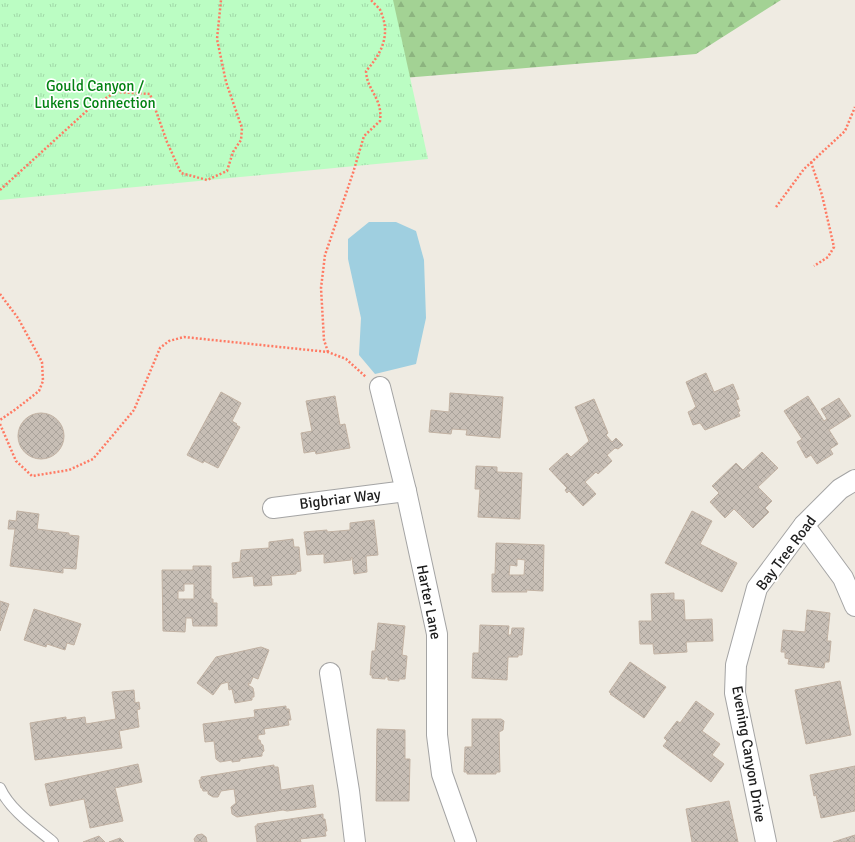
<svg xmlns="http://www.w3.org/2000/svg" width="855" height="842" viewBox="0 0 855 842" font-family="Signika,sans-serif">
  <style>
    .forest { fill: url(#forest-firs) }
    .park { fill: url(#park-tufts) }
    .water { fill: #9fcfe0 }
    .building { fill: url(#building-cross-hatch); stroke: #c2b2a3; fill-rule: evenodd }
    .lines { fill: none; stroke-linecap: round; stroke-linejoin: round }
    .service-casing { stroke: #a4a4a4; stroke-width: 12 }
    .minor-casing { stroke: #a4a4a4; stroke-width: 22 }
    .path { stroke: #ff7a63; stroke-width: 2.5; stroke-dasharray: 2 2; stroke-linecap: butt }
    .service { stroke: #fff; stroke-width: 10 }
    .minor { stroke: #fff; stroke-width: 20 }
    .labels { text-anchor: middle; stroke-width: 3.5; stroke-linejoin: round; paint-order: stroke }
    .park-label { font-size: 15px; fill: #038313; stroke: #fff }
    .street-label { font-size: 15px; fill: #1d1d1d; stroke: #fff }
  </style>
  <defs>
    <pattern id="forest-firs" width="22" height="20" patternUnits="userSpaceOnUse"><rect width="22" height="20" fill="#a3d294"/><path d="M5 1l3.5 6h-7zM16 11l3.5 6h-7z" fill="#8cb47f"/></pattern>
    <pattern id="park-tufts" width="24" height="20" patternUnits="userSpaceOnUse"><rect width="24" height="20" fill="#bbfdc3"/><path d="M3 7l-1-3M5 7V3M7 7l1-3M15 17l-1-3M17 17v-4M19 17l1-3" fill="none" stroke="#a0d8a7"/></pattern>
    <pattern id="building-cross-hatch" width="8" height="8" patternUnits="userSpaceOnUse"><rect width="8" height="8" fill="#c7beb5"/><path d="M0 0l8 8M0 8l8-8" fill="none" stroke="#aaa39b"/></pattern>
  </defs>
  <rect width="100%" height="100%" fill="#efebe2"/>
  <polygon class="forest" points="0,0 781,0 696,54 0,111"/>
  <polygon class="park" points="0,0 393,0 428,159 0,200"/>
  <polygon class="water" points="369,222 396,222 416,231 424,260 426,318 416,364 375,374 359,355 361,318 348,259 348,239"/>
  <g class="building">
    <polygon points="706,373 714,392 733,384 739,399 736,400 740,411 738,412 740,416 705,430 700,423 693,425 688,412 694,409 694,408 696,407 686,382"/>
    <polygon points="221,392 241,403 232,421 237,424 236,425 240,427 218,468 204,461 203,463 187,455"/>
    <polygon points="450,393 503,397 500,438 466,435 467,430 452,429 451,434 429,432 431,410 449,412"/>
    <polygon points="335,396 340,425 345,424 350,448 316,454 315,451 304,453 301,433 312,431 306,401"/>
    <polygon points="808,396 824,421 827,419 821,409 839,398 851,416 829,430 838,444 830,449 833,454 817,464 811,455 806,458 797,442 802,439 784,411"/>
    <polygon points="594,399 608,433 606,435 612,442 616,438 623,445 618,449 615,448 607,455 612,461 598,474 596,472 585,482 596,494 583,506 569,491 567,493 565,490 567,488 549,469 567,453 571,457 589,441 575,407"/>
    <circle cx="41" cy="436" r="23"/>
    <polygon points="762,452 778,468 758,487 772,501 765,508 769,512 753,528 734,509 725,518 710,502 719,493 712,486 736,463 743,470"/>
    <polygon points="476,466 497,467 497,472 522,473 520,519 478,517 480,489 475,489"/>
    <polygon points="17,511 39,514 37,529 69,533 69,535 79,536 76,569 63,568 63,573 10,566 15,529 8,529 9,520 16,521"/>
    <polygon points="692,511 712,521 700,544 737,563 722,592 665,563"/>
    <polygon points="374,520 378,555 366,556 367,572 354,574 352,557 351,558 351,560 324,563 324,554 307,555 304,532 327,530 327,532 350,530 350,523"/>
    <polygon points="293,539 294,547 299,547 301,571 296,572 296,574 271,576 272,585 254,586 253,576 233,578 232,563 240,562 241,550 269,548 269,542"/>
    <path d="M496,543L544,545L543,591L526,590L527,592H492V574H495ZM517,559L525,560L524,575H509L510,565L517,566Z"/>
    <path d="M193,566H211V599H213V603H217V626H193L192,618H186L185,632L163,631L162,570H193ZM184,584H194V599H178V591H184Z"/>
    <polygon points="674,593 674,600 684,600 685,620 712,619 713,641 686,642 687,652 654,654 653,644 640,644 639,621 652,621 651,594"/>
    <polygon points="0,601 9,604 0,631"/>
    <polygon points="34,609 81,624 74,645 67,643 65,650 47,644 46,647 24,640"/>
    <polygon points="807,610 830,613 827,641 831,641 829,662 825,662 824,668 788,664 789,659 785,658 785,652 781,652 783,630 805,632"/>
    <polygon points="378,623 405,626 402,655 407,656 405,679 399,679 399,681 388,680 388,677 385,677 385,679 372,678 372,675 370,675 372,651 375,651"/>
    <polygon points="480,625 509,626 508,635 511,635 512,628 524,628 522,655 518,655 518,657 508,657 507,680 472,678 473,653 479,653"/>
    <polygon points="261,647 269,650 258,679 253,677 250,684 248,683 249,686 250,686 253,688 254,693 254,697 252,697 252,700 235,703 232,689 229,690 228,682 221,684 213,695 197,683 216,657"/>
    <polygon points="630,662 666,687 644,718 610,694 611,693 609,692"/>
    <polygon points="840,681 851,735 806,744 795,690"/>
    <polygon points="134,690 135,703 139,702 140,709 137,710 139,727 119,731 122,748 35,760 30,723 66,717 66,720 85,717 86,724 116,719 112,692"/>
    <polygon points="696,701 714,714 702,731 720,744 712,755 724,764 711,782 663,746 667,741 664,738 677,721 680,723"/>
    <polygon points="286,706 286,709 289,709 291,720 288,720 289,725 264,729 265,734 258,735 258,740 260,740 261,744 263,745 264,751 262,753 262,756 240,759 240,761 232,762 232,760 220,762 216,759 214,741 205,742 203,724 255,717 254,710"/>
    <polygon points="472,719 501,719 504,721 503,730 499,732 500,772 496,772 496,774 467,774 467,772 464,772 465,747 472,747"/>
    <polygon points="377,729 405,730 405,759 410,759 409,801 376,801"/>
    <polygon points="138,764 142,782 115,788 123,821 90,828 84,799 50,806 45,784"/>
    <polygon points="274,765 274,767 278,767 281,790 313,785 316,807 287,811 283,810 237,817 232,814 231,807 236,803 234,789 221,791 218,797 213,797 208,794 208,791 203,791 202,788 201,788 199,780 201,780 201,777"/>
    <polygon points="855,766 855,811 821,818 816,795 814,796 810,775"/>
    <polygon points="729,801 738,842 692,842 686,809"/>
    <polygon points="323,814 323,819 325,819 327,831 325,831 326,836 300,839 301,842 257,842 255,826 257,826 257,824"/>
    <polygon points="202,834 206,837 207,842 195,842 194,839 197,835"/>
    <polygon points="855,835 855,842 833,842"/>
    <polygon points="99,836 105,842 83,842"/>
    <polygon points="120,838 124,842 109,842"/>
  </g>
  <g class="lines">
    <defs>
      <path id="service" d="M0,788C10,810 35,827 53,842"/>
      <g id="minor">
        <polyline points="380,387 406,491 437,634 437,735 442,774 466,842"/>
        <polyline points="273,508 406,491"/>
        <polyline points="804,525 843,578 855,606"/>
        <polyline points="330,673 349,791 355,842"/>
        <polyline points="766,842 735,693 736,665 757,588 804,525 840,489 855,480"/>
      </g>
    </defs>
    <use href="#service" class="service-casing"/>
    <use href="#minor" class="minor-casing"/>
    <g class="path">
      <polyline points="811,162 822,195 834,247 828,257 814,266"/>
      <polyline points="0,190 91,107 116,92 150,94 167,142 181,173 207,180 227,171 233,152 241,140 242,128 226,82 217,39 221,0"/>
      <polyline points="776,207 804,169 845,131 855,107"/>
      <polyline points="0,294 18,318 42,362 43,381 39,391 16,409 0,420"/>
      <path d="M328,352L324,340L321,288L325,255L353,173L364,136L380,121C383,98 367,91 366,71C381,54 391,36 381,12C380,8 374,4 371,0"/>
      <polyline points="0,424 16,461 32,476 69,470 93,459 134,410 160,348 169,341 184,337 328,352 346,359 366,377"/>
    </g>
    <use href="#service" class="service"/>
    <use href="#minor" class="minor"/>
  </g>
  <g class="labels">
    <g class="park-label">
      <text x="95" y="91">Gould Canyon /<tspan x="95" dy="17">Lukens Connection</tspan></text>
    </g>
    <g class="street-label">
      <text transform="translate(340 499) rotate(-7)" y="5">Bigbriar Way</text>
      <text transform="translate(786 553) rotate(-53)" y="5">Bay Tree Road</text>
      <text transform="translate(429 602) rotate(79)" y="5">Harter Lane</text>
      <text transform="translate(749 754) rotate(80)" y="5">Evening Canyon Drive</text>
    </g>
  </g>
</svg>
